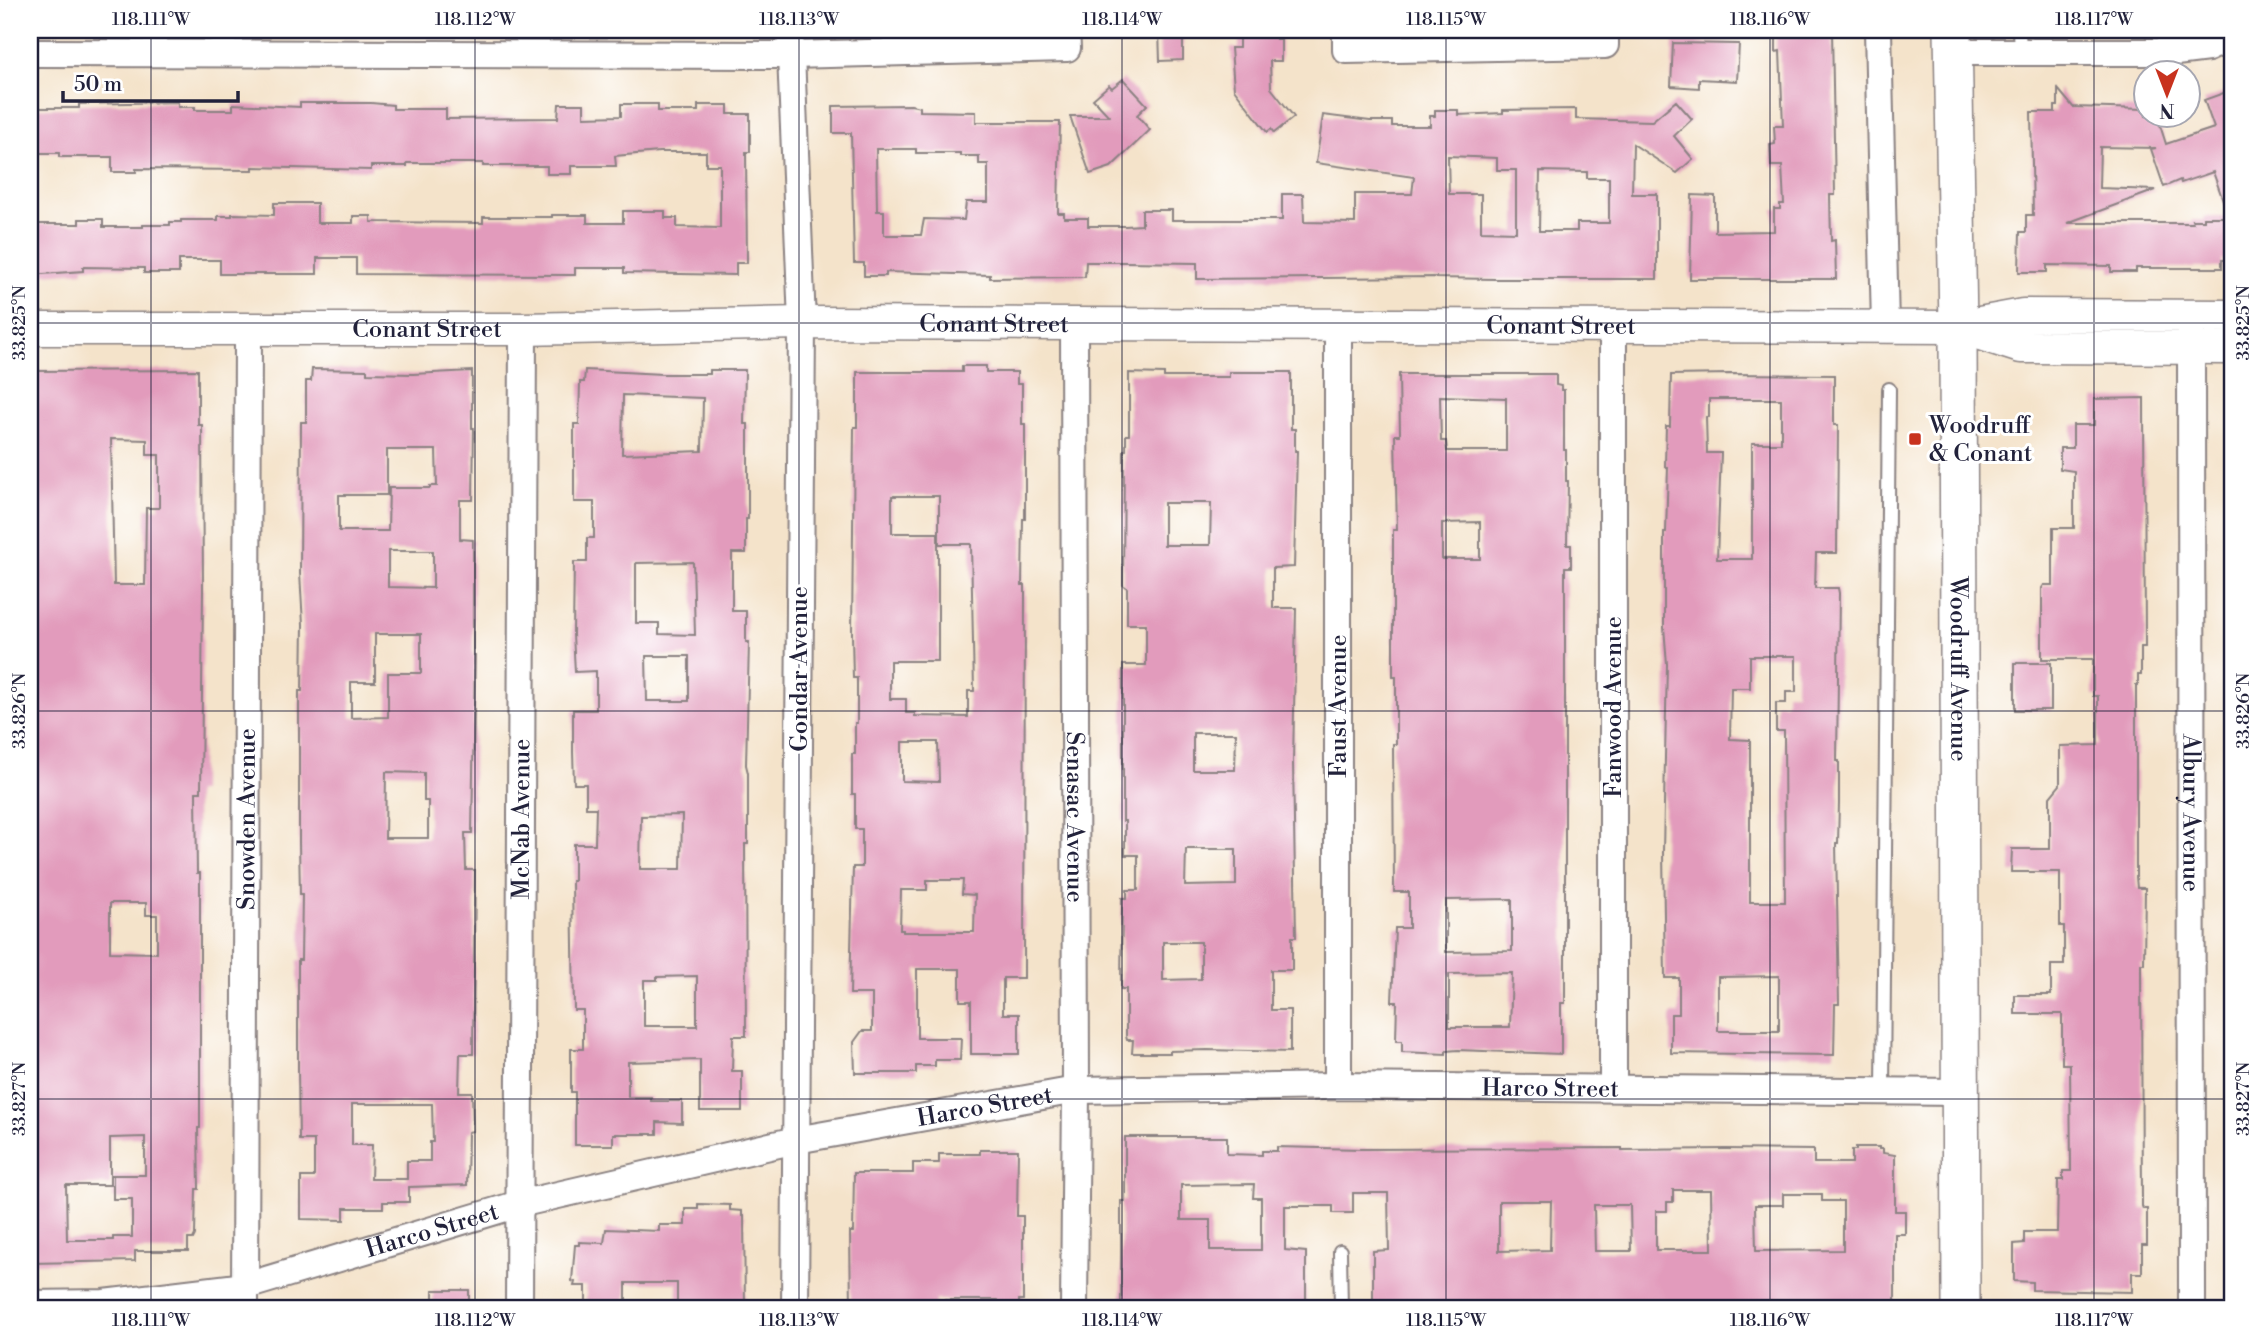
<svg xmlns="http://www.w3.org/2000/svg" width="2262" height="1339" viewBox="0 0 2262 1339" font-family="'Libre Bodoni',serif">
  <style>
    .building { fill: #e29bbc; fill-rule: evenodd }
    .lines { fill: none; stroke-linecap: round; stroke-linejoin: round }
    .service-casing { stroke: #8b8282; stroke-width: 16 }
    .minor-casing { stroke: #8b8282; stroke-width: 30 }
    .tertiary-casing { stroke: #8b8282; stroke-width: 35 }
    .secondary-casing { stroke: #8b8282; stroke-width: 40 }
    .service { stroke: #fff; stroke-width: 12 }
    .minor { stroke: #fff; stroke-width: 26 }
    .tertiary { stroke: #fff; stroke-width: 32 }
    .secondary { stroke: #fff; stroke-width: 37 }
    .ticks { fill: none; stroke: #22223b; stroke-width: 2; stroke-opacity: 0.45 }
    .poi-dot { fill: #c8321e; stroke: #fff; stroke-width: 2.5 }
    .labels { text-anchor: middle; stroke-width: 6; stroke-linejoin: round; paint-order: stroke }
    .street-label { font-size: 24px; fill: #22223b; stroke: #fff }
    .poi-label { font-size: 24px; fill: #22223b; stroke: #fff; text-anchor: start }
    .neatline { fill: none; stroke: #22223b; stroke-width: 2.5 }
    .ticks-label { font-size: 18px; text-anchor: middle; fill: #22223b }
  </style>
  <rect width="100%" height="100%" fill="#fff"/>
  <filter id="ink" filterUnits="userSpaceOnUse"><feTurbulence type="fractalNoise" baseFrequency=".0143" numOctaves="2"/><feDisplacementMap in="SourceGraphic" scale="14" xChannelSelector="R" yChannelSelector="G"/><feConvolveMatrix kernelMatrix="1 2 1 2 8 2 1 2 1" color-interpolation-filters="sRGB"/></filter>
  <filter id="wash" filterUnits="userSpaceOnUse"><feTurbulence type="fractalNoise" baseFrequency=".00686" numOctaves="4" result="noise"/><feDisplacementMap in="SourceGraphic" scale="28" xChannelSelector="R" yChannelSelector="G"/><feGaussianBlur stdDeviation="1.57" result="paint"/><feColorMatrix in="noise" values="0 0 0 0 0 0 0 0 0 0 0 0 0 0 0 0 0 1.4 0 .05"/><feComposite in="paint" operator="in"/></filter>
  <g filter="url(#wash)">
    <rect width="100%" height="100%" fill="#f4e3ca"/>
    <g id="blocks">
      <g class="building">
        <polygon points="1159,30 1183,30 1183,60 1160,61"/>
        <polygon points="1239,30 1276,30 1276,39 1281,39 1281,61 1270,61 1271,88 1294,117 1274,133 1271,129 1267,132 1234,89 1231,48 1239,48"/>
        <polygon points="1776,30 1832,30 1835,195 1830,195 1831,241 1835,240 1836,279 1690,279 1692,195 1715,196 1715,232 1774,231 1774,209 1780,209 1780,204 1784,204 1782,166 1771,166 1770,145 1775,144 1774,126 1783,126 1780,51 1776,52"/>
        <polygon points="1673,43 1739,44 1737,81 1699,79 1699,88 1671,86"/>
        <polygon points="1123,79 1147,105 1137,115 1150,130 1111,167 1090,174 1070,116 1109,116 1093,99 1109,85 1112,88"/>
        <path d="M2058,89L2073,107L2146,109V116H2157L2166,144L2214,128L2204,100L2232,90V260H2222V268H2136V272H2111V266L2047,265V272H2019L2020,232H2026V215H2033L2031,112H2055V106H2058ZM2100,147L2156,148L2151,149L2164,187L2180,180L2181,183L2213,172L2229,217H2204V220H2192L2193,223H2067L2156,190L2099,188Z"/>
        <path d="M1676,101L1692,119L1674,136L1693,159L1677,173L1633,144L1632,194H1657V279H1495L1436,278V277L1197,279V263L1125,262H1086L1085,277L990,278V275L886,272V276H864V263H854L851,133H833V106L911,105L920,107V111L976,112V122H1060L1058,213H1064V218H1088V226H1125L1142,225V210H1172V220H1282V194H1303L1304,222L1355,223V194H1412L1414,177L1316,163L1323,115L1370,121H1392V126H1430V116H1435V110H1458V115L1503,113V110L1576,109V119L1652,121ZM876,149H916V153H960V156H979V164H988V202H966L964,220L924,219L921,235H884V211H877ZM1448,156L1497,158V170H1516V232L1481,231V194H1449ZM1540,171L1587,172V178H1609V223H1577V231H1539Z"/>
        <polygon points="178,102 178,107 195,107 195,110 233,110 233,104 300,107 300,103 371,103 393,105 393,109 446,109 446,119 558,118 559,104 584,104 584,117 621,116 621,104 658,104 658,111 698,111 698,105 728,105 728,114 750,114 750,152 746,152 747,263 736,263 736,275 624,273 624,268 575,268 575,275 356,274 356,258 317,258 317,274 220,274 220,260 179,260 179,273 144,273 144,268 83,267 83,271 30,275 30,224 79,224 79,219 103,219 103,227 143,227 143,225 170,225 170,222 181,222 181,220 218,220 218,216 232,216 232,214 274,215 274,203 317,203 317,223 353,223 353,216 371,216 371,222 483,223 483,217 552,217 552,215 587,215 587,223 623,223 623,211 665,211 665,218 677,218 677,227 720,228 720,165 706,165 706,152 659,152 615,156 616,166 571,166 571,174 547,174 547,166 483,166 483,163 407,163 407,166 371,166 371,170 253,167 253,170 136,169 136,172 112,172 112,157 59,157 59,153 30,153 30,108 79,108 79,104"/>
        <path d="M962,366H986V372H1017V384H1022V424H1025V519H1023L1022,585H1025L1024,978H1003V1014H1019V1054H971V1001H960V969H917V1038H961L960,1060H935V1066H916V1073H855L854,1042L862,1031H872V994H850L853,867H862V829H855V794H852V754H855V723H857V678H853L852,635L854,427H857V372H962ZM892,496H939V544H971L974,691H968V717L915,716V713H906V699H890V661H938V533H892ZM902,742H938L939,782L902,781ZM927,880H963L962,894L975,895L974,932H903V930H900L901,890H927Z"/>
        <path d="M312,369L367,370V373L413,374L472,371V428H474L473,500H460V539L473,540V655H475L472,833H465L466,870H475L473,1054H460L459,1092H472L473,1131L468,1132L467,1185L409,1187V1202H383V1208H344V1220L301,1219V1177H314V1140H299L298,1069V960H301L302,894H300L299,842V691H302L303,624L300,573L301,422H306V381H311ZM387,450H436L437,486H430V488H389L388,531H339V495H387ZM388,551H433V588L388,587ZM375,634H421V673H388V717L351,718V682H375ZM386,772L424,773V801H428V838H385ZM352,1104H432L433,1142H430V1161H407V1179H371L372,1145H352Z"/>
        <path d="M198,370V425H202L203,590L201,792H196L197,873H200V1128H198L199,1189H196L195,1235L193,1239H188V1251H135V1261L30,1263L31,371ZM111,439L147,440V455H159V508H146L145,585H114ZM110,903H146V915H157V953L110,952ZM145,1137V1175H113V1199H132V1237H113V1240H67L66,1185H110V1138Z"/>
        <path d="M585,370L662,374H710V370H745L744,424H748V519H746V553H732V611H746V642H749L746,765L748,773V844H745L746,1036H733L732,1071H742V1111H700V1060L628,1062V1097H651V1101H682V1123L657,1122V1134H613V1145H575V1092H571V1049H583V1010H574L572,881H574V844H595L596,808H586V784H574L573,752V710H596V671L575,672L573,634L574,562H587V538H594V502H574V424H579L580,382H584ZM623,395L703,398L702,451L622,454ZM693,562L695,635L659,634V623H636V563ZM646,656H689V701H647ZM682,815L681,869H640L641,816ZM697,976V1026H644V980H657V977Z"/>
        <path d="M1229,372H1291V429H1295V451H1297L1294,567L1273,568V608H1296L1293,762L1296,937H1292V970H1271V1010H1290V1052L1207,1050L1170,1051V1053H1132L1133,1040H1127L1126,1036V989H1121L1122,898H1127V890H1138V855H1125V821H1123V665H1146V624H1127V588L1123,585L1124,450H1126V435H1129V373L1164,374V377H1229ZM1164,503H1211L1210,545H1164ZM1193,733H1236L1235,770H1193ZM1186,849H1236V885L1185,886ZM1163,942H1201V979L1163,980Z"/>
        <path d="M1399,374H1556V385L1561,386V390H1564V450H1566V481H1568L1567,545H1571V567H1565V1003H1561V1054L1458,1050L1446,1051V1054L1402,1052V1041H1396L1397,1002H1392L1395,928H1409V892H1394L1393,744H1396V677H1393V530H1397L1395,435H1400ZM1440,396L1506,398V451H1447L1446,441H1441ZM1480,522V559H1442V523ZM1512,899V951L1446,952V900ZM1512,973L1510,1027H1449V974Z"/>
        <path d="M1729,374L1834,375V425H1838L1837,553H1816L1815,588H1838L1839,593L1837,761H1839V803L1838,843H1836L1839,1004H1835L1834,1055L1671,1053V1014H1679V978H1665L1663,852L1667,664L1664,627V532H1666L1668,467H1665L1666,426H1670L1671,375ZM1709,399H1781V443H1752V559H1717L1721,453H1707L1706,417H1709ZM1750,656H1796V692H1786V703H1776V731H1784L1785,902H1750V740L1730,739L1731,688H1750ZM1779,976V1031H1718V977Z"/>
        <polygon points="2144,398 2145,647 2141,647 2141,675 2138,675 2138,685 2136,685 2136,877 2137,888 2145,888 2144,964 2141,964 2142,1206 2143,1209 2147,1209 2147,1245 2142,1245 2142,1273 2132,1273 2132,1292 2032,1290 2032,1282 2014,1281 2014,1244 2024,1243 2024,1232 2057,1232 2058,1180 2063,1180 2063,1171 2071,1171 2070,1064 2062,1064 2062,1014 2015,1014 2015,995 2051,995 2051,965 2064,965 2064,926 2060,926 2060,872 2011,872 2012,849 2050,849 2050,797 2060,785 2060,746 2098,745 2098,696 2093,696 2093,659 2042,659 2042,588 2044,585 2053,585 2053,528 2074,528 2074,471 2060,469 2060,448 2073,448 2073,425 2094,425 2094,399"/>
        <rect x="2015" y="663" width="36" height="47"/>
        <path d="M1125,1137H1227V1154L1262,1155V1151H1277V1147L1362,1149L1622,1148V1150L1726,1149L1814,1150V1163H1852V1150H1856V1147H1879V1149H1883V1153L1895,1155V1211H1905V1234H1895V1304H1893V1309H1376V1304H1373V1251L1389,1250L1388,1193H1353V1213H1333V1206H1285V1250L1306,1252V1306H1289V1309H1121V1201H1125ZM1254,1184L1253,1198H1261V1250H1210V1220H1181V1185ZM1673,1190H1711L1712,1250H1656V1211H1667V1202H1673ZM1783,1194H1822V1201H1843V1250L1756,1251L1755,1205H1783ZM1499,1201H1551L1550,1250L1499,1251ZM1594,1205H1630L1631,1251H1595Z"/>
        <polygon points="980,1150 1018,1150 1017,1216 1023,1216 1023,1300 1019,1300 1019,1309 997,1309 997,1300 935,1300 935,1308 851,1309 850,1232 853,1232 854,1173 913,1173 913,1163 939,1163 939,1154 980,1154"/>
        <polygon points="698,1204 730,1205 730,1210 742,1211 742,1216 744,1216 745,1309 677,1309 677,1283 626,1283 626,1309 586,1309 586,1286 574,1286 575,1282 572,1281 575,1245 579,1245 579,1242 604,1243 606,1229 659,1231 659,1225 685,1225 685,1209 698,1209"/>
        <rect x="433" y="1290" width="36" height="19"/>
      </g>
    </g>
  </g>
  <g filter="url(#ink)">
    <use href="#blocks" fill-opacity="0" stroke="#8b8282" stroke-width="2"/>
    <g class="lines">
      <defs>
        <g id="service">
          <polyline points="2019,30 2020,52"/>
          <polyline points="1883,1092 1889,389"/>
          <polyline points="1340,1251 1341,1309"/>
        </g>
        <g id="minor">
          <polyline points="790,30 802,323 795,1309"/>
          <polyline points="1346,30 1346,50 1605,45 1605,30"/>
          <polyline points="1878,30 1885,326"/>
          <polyline points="1953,52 2176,52 2208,48 2232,36"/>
          <polyline points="30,53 790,55 1067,48 1066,30"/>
          <path id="s1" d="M1074,325L1076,1090L1074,1309"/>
          <polyline points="1338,325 1338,1086"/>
          <path id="s2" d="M2191,328L2192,1309"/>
          <polyline points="1613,1088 1613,325"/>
          <path id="s3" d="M30,1304L104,1303L246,1286L519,1204L796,1140L1076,1090L1338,1086L1961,1092"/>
          <path id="s4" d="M245,1309L248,329"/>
          <path id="s5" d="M519,1309L523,329"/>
        </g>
        <g id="tertiary">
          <polyline points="1962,328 2021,347 2232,348"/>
          <path id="s6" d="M30,329H523L802,323L1958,327L2023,315L2232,316"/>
        </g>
        <g id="secondary">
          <path id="s7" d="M1953,30L1958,327L1961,1309"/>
        </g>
      </defs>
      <use href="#service" class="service-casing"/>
      <use href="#minor" class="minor-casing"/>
      <use href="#tertiary" class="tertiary-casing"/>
      <use href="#secondary" class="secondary-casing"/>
      <use href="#service" class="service"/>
      <use href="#minor" class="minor"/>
      <use href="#tertiary" class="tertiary"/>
      <use href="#secondary" class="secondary"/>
    </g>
  </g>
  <path class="ticks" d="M151,30V1309M475,30V1309M799,30V1309M1122,30V1309M1446,30V1309M1770,30V1309M2094,30V1309M30,323H2232M30,711H2232M30,1099H2232"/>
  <rect class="poi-dot" x="1908" y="432" width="14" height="14" rx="3.5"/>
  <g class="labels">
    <g class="street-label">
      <text dy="8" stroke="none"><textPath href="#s6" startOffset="964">Conant Street</textPath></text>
      <text dy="8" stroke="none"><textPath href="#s6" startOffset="1531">Conant Street</textPath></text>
      <text dy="8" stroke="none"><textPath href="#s6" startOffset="397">Conant Street</textPath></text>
      <text transform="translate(799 669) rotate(-90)" y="8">Gondar Avenue</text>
      <text dy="8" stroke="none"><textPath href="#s7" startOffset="639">Woodruff Avenue</textPath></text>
      <text transform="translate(1338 706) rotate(-90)" y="8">Faust Avenue</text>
      <text transform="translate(1613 707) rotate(-90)" y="8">Fanwood Avenue</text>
      <text dy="8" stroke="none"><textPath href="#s2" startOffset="485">Albury Avenue</textPath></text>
      <text dy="8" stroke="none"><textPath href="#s1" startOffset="492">Senasac Avenue</textPath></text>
      <text dy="8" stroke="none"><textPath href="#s4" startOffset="490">Snowden Avenue</textPath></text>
      <text dy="8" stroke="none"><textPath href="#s5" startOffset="490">McNab Avenue</textPath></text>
      <text dy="8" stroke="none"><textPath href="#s3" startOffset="1545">Harco Street</textPath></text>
      <text dy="8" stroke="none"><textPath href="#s3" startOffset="978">Harco Street</textPath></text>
      <text dy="8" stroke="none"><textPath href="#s3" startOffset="411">Harco Street</textPath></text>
    </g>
    <g class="poi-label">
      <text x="1929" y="433">Woodruff<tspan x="1929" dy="28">&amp; Conant</tspan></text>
    </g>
  </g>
  <rect width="2262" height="1339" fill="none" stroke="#fff" stroke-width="77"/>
  <g transform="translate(2167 94) rotate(180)"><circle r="33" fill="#ffffff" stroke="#a7a7b1" stroke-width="2"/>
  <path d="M0-5L12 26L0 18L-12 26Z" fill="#c8321e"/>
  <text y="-10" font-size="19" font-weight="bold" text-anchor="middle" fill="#22223b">N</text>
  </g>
  <path d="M63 91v10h175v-10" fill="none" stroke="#22223b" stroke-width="3.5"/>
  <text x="74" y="91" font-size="21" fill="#22223b" stroke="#ffffff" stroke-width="5" paint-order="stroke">50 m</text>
  <rect x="38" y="38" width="2186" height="1262" class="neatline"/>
  <g class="ticks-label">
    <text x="151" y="25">118.111°W</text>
    <text x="475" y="25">118.112°W</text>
    <text x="799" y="25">118.113°W</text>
    <text x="1122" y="25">118.114°W</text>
    <text x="1446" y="25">118.115°W</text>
    <text x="1770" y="25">118.116°W</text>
    <text x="2094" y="25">118.117°W</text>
    <text transform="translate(2243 323) rotate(-90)" y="6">33.825°N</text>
    <text transform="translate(19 323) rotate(-90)" y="6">33.825°N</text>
    <text transform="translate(2243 711) rotate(-90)" y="6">33.826°N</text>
    <text transform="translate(19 711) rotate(-90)" y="6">33.826°N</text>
    <text transform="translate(2243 1099) rotate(-90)" y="6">33.827°N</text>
    <text transform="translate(19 1099) rotate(-90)" y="6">33.827°N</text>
    <text x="151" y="1326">118.111°W</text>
    <text x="475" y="1326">118.112°W</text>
    <text x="799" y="1326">118.113°W</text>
    <text x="1122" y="1326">118.114°W</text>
    <text x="1446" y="1326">118.115°W</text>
    <text x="1770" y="1326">118.116°W</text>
    <text x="2094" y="1326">118.117°W</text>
  </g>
</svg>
